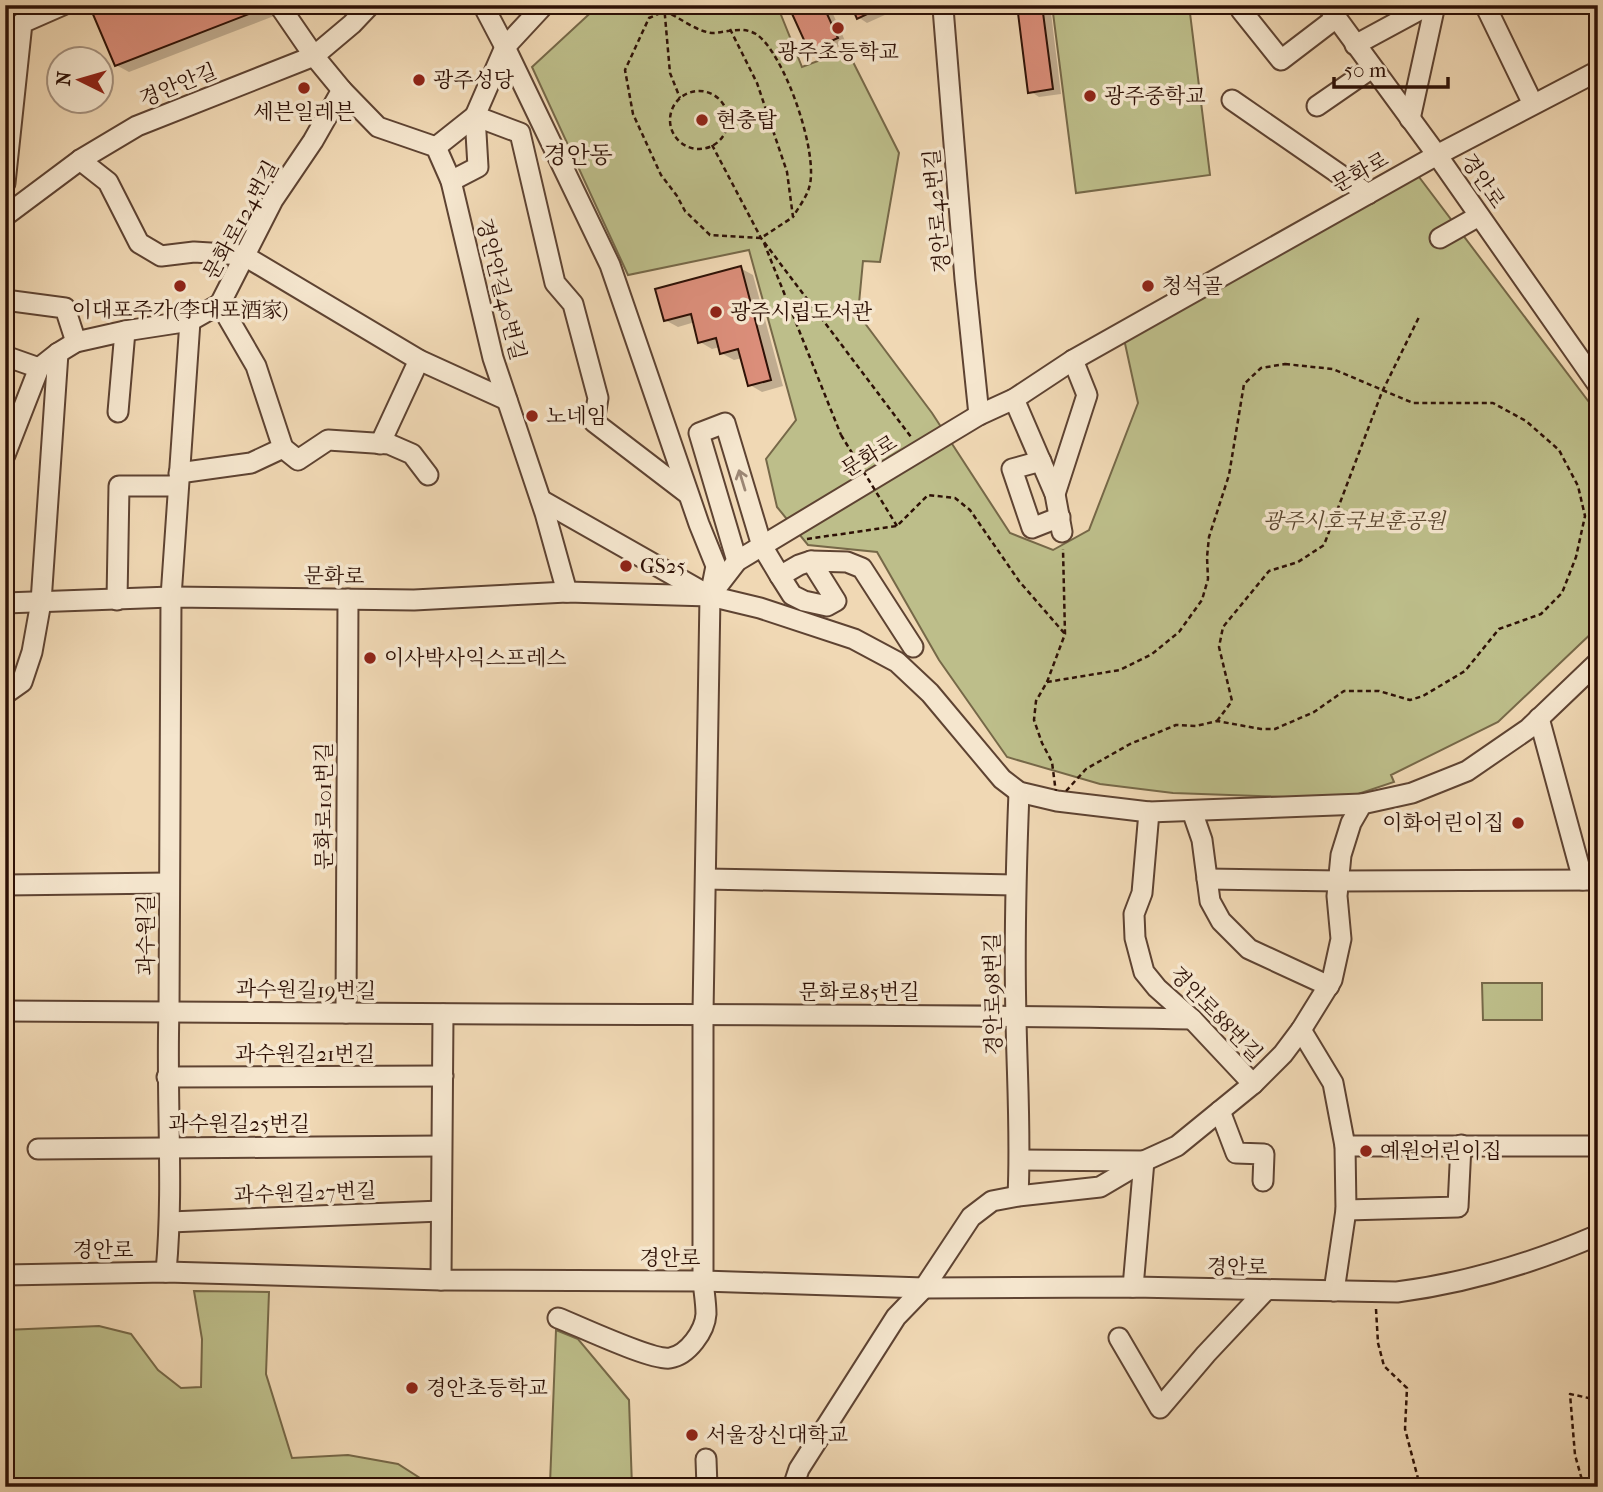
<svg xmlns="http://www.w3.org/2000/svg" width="1603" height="1492" viewBox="0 0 1603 1492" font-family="'IM FELL French Canon','Noto Serif KR',serif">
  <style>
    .green { fill: #bdbe8a; stroke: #766848; stroke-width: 2 }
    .shadow { fill: #0003 }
    .building { fill: #db8e7a; stroke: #2e1106; stroke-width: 2 }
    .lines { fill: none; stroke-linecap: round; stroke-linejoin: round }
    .minor-casing { stroke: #5e4332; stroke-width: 23 }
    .path { stroke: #2e1106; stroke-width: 2.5; stroke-dasharray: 5 3.5; stroke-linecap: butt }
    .minor { stroke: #f5e6ce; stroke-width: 19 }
    .path-bridge { stroke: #2e1106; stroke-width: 2.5; stroke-dasharray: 5 3.5; stroke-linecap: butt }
    .oneway { stroke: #9b8674 }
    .poi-dot { fill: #8f2418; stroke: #f5e6ce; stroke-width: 2.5 }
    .labels { text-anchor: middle; stroke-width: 7; stroke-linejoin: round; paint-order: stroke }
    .poi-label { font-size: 21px; fill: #2e1106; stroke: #f5e6ce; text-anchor: start }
    .street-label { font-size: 21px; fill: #2e1106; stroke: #f5e6ce }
    .park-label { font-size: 21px; font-style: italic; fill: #59452e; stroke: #f5e6ce }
    .quarter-label { font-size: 24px; fill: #2e1106; stroke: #f5e6ce }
  </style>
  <rect width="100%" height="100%" fill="#f0d8b4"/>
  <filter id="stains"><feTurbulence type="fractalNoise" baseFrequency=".00286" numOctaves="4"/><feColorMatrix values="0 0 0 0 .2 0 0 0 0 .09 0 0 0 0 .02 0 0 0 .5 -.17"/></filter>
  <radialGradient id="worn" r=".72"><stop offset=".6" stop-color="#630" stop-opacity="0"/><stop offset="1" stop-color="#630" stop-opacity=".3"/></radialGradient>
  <g class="green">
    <polygon points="599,5 777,5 802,67 847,50 899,153 880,262 863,261 858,314 932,413 1010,533 1053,550 1089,530 1138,403 1124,339 1413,169 1598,414 1598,627 1498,722 1391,775 1394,782 1343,799 1173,793 1100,784 1007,757 939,660 877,552 808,545 777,507 766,459 796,420 749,250 628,275 532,67"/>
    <polygon points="1052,5 1189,5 1210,175 1076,193"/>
    <polygon points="1482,983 1542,983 1542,1020 1483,1020"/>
    <polygon points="194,1291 269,1292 266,1374 292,1458 348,1455 398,1464 434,1487 5,1487 5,1330 99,1326 131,1334 158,1370 181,1388 201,1387 202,1339"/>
    <polygon points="556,1330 578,1339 629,1400 632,1487 541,1487 550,1484"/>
  </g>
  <g class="shadow">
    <polygon points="91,5 269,5 274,16 129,72 116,65"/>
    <polygon points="790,5 829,5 846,43 819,55 810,50"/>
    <polygon points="884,5 887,14 867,23 858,17"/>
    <polygon points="1019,5 1050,5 1061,94 1039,97 1030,91"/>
    <polygon points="740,268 753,275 783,386 762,392 750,385 742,358 734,360 721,353 720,347 712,349 700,342 695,322 678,327 665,320"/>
  </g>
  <g class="building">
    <polygon points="89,5 267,5 267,7 115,66"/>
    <polygon points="788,5 823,5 838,38 809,51"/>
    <polygon points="851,5 886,5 857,19"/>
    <polygon points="1017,5 1042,5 1053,89 1028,93"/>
    <polygon points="741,266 771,380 748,386 738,349 720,354 716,338 698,343 691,314 664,321 655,289"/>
  </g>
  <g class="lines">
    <defs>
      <g id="minor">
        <polyline points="279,5 314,56 342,90 378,127 436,147 451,181 493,358 545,513 567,592"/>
        <path d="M483,5L505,47L610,265L699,524L716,566L710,596L703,1013V1281C704,1292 706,1303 706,1314C705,1331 688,1355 670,1358C652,1361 579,1326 558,1318"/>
        <polyline points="947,5 943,8 965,279 979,415"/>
        <polyline points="1247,5 1241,10 1281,60 1336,18"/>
        <polyline points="1327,5 1437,155 1598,385"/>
        <polyline points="1485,5 1533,104"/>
        <polyline points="1355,45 1429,5"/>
        <polyline points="1232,100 1368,194"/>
        <polyline points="1317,106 1372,68"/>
        <polyline points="1410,119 1435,5"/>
        <polyline points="436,147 475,116 520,133 555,283 573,304 598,398 594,422 688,494"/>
        <polyline points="80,160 108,182 139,243 161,256 194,252 243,255 419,360 507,400"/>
        <polyline points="451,181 478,167 475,116 505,47 544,5"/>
        <polyline points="5,183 22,23 63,5"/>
        <polyline points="5,216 80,160 137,126 314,56 352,24 370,5"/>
        <polyline points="1440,238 1479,216"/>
        <polyline points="5,300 65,308 76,342"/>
        <polyline points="5,356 39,368"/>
        <polyline points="1014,399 1055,494 1062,532"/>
        <polyline points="118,412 125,331"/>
        <polyline points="380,444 419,360"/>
        <polyline points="283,448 298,460 328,440 389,444 412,454 428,475"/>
        <polyline points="5,455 39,368 58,353 76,342 125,331 190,321 220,304 273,200 313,141 342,90"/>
        <polyline points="1041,461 1012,469 1032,528 1060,517"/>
        <polyline points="179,473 251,463 283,448 256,366 220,304"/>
        <polyline points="1055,494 1087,395 1073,360"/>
        <polyline points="541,500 710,596 760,608 854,639 897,662 930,693 1002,779 1019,792 1057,801 1149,812 1362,804"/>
        <polyline points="737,561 699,433 725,423 762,546 780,576 792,595 804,601 827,606 836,601 811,561"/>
        <polyline points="780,576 799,565 811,561 847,562 862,568 913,647"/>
        <polyline points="117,600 119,486 178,486"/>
        <polyline points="5,603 171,597 414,600 567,592 710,596 737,561 979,415 1014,399 1073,360 1437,155 1598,71"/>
        <polyline points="5,694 22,682 32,652 41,602 58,353"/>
        <polyline points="1539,718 1583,880"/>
        <polyline points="1192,811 1202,840 1210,901 1221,921 1249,949 1329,986"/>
        <polyline points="1149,812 1142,893 1134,914 1135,938 1144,972 1157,988 1192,1019 1253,1084"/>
        <polyline points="706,879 1015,885"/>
        <polyline points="1207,879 1340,881 1598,880"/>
        <polyline points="5,885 168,883"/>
        <path d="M5,1011C170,1011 335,1014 500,1014C731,1015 961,1014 1192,1019"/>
        <polyline points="346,1013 348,599"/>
        <polyline points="1301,1030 1333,1083 1345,1146 1346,1210 1334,1291"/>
        <polyline points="167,1077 443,1076"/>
        <polyline points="1220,1111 1236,1153 1264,1154 1263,1181"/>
        <polyline points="1345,1146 1598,1146"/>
        <polyline points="38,1149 440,1146"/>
        <polyline points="1020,1160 1144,1161 1133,1287"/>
        <path d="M1018,1196C1021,1136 1017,1077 1016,1018C1014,943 1016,868 1019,792"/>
        <polyline points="1346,1210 1458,1207 1461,1145"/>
        <polyline points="170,1222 441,1211"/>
        <path d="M166,1272C174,1186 166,1098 169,1011L171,597L190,321"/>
        <path d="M5,1275L166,1272L441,1280L703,1281L924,1288L1133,1287L1397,1292C1467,1283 1533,1263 1598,1235"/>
        <polyline points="441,1280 443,1014"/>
        <polyline points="1119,1338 1160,1408 1206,1354 1266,1290"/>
        <polyline points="706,1459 707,1487"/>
        <polyline points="793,1487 799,1469 896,1317 924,1288 971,1217 992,1201 1018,1196 1100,1187 1144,1161 1177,1146 1253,1084 1283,1054 1301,1030 1332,980 1341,939 1337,896 1341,855 1351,823 1362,804 1412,793 1467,771 1528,729 1598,662"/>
      </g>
    </defs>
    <use href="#minor" class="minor-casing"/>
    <g class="path">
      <polyline points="664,5 670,73 680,98"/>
      <path d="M730,29L757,83L787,172L793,217L761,238L710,235L685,211L677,196L661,175L633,114L625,70L649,18L665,11C679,17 698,33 714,33C728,32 742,26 756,34C784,52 820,155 809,188C806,198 798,208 793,217"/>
      <circle cx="699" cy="120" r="29"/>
      <polyline points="712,145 761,238 911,437"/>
      <polyline points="764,243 841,435"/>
      <polygon points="1285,364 1333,369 1413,403 1493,403 1526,421 1559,450 1578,486 1585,516 1576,557 1562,593 1541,614 1499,629 1465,671 1423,696 1410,700 1379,691 1344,691 1314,712 1275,729 1261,729 1217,721 1196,726 1176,725 1130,744 1086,769 1057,801 1052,762 1042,743 1034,720 1036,701 1047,682 1120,670 1152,654 1179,632 1202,600 1208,579 1207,557 1209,537 1229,475 1244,384 1261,368"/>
      <polyline points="807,539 897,526 928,495 955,498 970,510 1019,581 1065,634"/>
      <polyline points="1047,682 1065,634 1063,549"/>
      <polyline points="1217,721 1232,701 1219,647 1223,627 1269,571 1298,562 1324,545 1382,392 1420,315"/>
      <polyline points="1376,1309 1378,1343 1384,1366 1407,1388 1405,1429 1420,1486"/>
      <polyline points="1598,1340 1595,1373 1598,1391"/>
      <polyline points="1584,1487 1575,1455 1570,1394 1598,1400"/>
    </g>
    <use href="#minor" class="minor"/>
    <polyline class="path-bridge" points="841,435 897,526"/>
  </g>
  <defs><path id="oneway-shaft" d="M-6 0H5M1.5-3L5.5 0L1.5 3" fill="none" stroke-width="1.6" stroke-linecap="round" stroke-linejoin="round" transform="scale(1.75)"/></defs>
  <use class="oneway" href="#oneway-shaft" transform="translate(742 480) rotate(-107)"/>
  <g class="poi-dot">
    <circle cx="838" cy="28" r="7"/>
    <circle cx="419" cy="80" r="7"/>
    <circle cx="304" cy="88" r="7"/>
    <circle cx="1090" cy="96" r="7"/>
    <circle cx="702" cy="120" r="7"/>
    <circle cx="180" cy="286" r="7"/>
    <circle cx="1148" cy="286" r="7"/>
    <circle cx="716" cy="312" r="7"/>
    <circle cx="532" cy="416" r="7"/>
    <circle cx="626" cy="566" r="7"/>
    <circle cx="370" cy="658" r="7"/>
    <circle cx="1518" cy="823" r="7"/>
    <circle cx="1366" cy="1151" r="7"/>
    <circle cx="412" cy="1388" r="7"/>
    <circle cx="692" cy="1435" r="7"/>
  </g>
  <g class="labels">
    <g class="poi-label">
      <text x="838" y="59" text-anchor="middle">광주초등학교</text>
      <text x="433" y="87">광주성당</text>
      <text x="1104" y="103">광주중학교</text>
      <text x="304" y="119" text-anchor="middle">세븐일레븐</text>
      <text x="716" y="127">현충탑</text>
      <text x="1162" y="293">청석골</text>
      <text x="180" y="317" text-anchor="middle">이대포주가(李대포酒家)</text>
      <text x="730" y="319">광주시립도서관</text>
      <text x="546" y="423">노네임</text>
      <text x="640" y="573">GS25</text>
      <text x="384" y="665">이사박사익스프레스</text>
      <text x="1504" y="830" text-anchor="end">이화어린이집</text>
      <text x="1380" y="1158">예원어린이집</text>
      <text x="426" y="1395">경안초등학교</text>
      <text x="706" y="1442">서울장신대학교</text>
    </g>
    <g class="street-label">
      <text transform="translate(178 85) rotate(-22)" y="7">경안안길</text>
      <text transform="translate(1360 172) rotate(-29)" y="7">문화로</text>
      <text transform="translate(1483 181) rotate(56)" y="7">경안로</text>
      <text transform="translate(937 211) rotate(-95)" y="7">경안로42번길</text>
      <text transform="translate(241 220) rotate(-61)" y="7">문화로124번길</text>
      <text transform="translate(501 289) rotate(76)" y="7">경안안길40번길</text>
      <text transform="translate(869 456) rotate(-31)" y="7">문화로</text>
      <text transform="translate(334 576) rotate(1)" y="7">문화로</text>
      <text transform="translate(324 806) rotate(-90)" y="7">문화로101번길</text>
      <text transform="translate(146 935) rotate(-90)" y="7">과수원길</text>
      <text transform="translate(306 990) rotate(1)" y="7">과수원길19번길</text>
      <text x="859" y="999">문화로85번길</text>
      <text transform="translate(993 994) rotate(-91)" y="7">경안로98번길</text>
      <text transform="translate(1216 1014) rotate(46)" y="7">경안로88번길</text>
      <text x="305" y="1061">과수원길21번길</text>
      <text x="239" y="1131">과수원길25번길</text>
      <text transform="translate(305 1193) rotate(-2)" y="7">과수원길27번길</text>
      <text x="103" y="1257">경안로</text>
      <text x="670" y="1265">경안로</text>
      <text transform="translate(1237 1267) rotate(1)" y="7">경안로</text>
    </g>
    <g class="park-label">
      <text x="1354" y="528">광주시호국보훈공원</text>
    </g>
    <g class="quarter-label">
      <text x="578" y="163">경안동</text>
    </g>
  </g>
  <rect width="1603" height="1492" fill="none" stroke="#f0d8b4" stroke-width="28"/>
  <rect x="7" y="7" width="1589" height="1478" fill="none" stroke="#2e1106" stroke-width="3.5"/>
  <rect x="14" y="14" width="1575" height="1464" fill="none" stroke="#2e1106" stroke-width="2"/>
  <g transform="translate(80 80) rotate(275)"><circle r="33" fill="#f5e6ce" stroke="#a5917e" stroke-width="2"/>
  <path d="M0-5L12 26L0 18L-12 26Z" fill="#8f2418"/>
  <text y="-10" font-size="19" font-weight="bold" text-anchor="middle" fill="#2e1106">N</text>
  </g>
  <path d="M1334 77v10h114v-10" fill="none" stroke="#2e1106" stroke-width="3.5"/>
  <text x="1344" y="77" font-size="21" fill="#2e1106" stroke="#f5e6ce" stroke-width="5" paint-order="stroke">50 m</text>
  <rect width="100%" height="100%" filter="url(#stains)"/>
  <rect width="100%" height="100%" fill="url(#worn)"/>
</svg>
